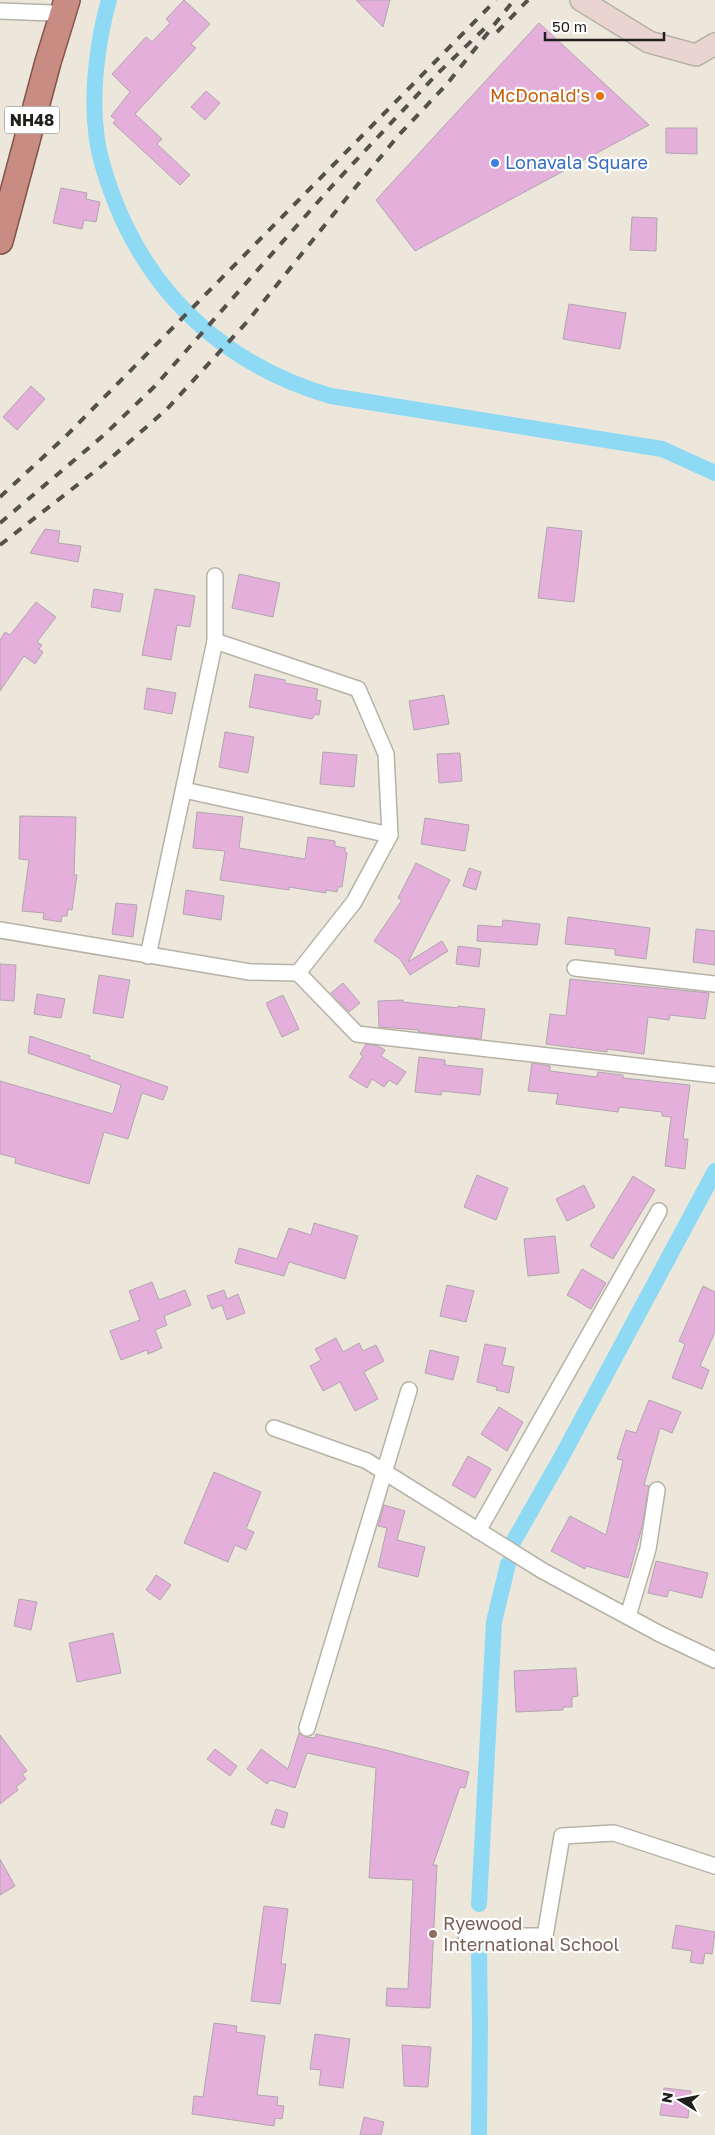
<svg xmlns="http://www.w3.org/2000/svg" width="715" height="2135" viewBox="0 0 715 2135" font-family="'Golos Text',sans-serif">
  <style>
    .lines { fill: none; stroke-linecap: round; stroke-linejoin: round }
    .canal { stroke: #8edaf4; stroke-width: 16 }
    .building { fill: #e4b0db; stroke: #b1a6af }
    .minor-casing { stroke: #b7b2a6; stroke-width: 18 }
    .secondary-casing { stroke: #b7b2a6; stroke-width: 24 }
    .trunk-casing { stroke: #845349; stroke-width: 28 }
    .minor { stroke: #fff; stroke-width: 15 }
    .secondary { stroke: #ead4d0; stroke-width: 21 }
    .trunk { stroke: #c88c82; stroke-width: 25 }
    .rail { stroke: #54514b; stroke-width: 4; stroke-dasharray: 9 9; stroke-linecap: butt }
    .food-dot { fill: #e8710a; stroke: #fff; stroke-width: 2 }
    .shop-dot { fill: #3f7fe0; stroke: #fff; stroke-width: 2 }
    .education-dot { fill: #8d6e63; stroke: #fff; stroke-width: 2 }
    .labels { text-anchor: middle; stroke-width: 4.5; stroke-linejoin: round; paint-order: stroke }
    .shield { fill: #fff; stroke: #64625f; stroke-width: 1 }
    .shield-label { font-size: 16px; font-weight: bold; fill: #211f1b }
    .food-label { font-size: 18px; fill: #c56008; stroke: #fff; text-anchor: end }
    .shop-label { font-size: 18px; fill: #366cbe; stroke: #fff; text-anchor: start }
    .education-label { font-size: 18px; fill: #785e54; stroke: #fff; text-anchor: start }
  </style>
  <rect width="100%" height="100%" fill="#ede7db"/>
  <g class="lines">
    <g class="canal">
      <path d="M109,0C98,38 91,92 96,131C98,156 107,181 116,204C155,301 231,367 331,396L662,449L715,473"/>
      <polyline points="512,1544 561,1458 715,1171"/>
      <polyline points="479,1904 494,1622 508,1564"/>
      <polyline points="479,1949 480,2026 479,2135"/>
    </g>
  </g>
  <g class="building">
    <polygon points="184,0 210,24 191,44 196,48 135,114 162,139 157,144 190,175 180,185 113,123 116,120 111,116 130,92 112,74 146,37 152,42 170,23 166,19"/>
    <polygon points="356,0 390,0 383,27"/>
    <polygon points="539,23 649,125 415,251 376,200"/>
    <polygon points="206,91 220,103 205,120 191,107"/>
    <polygon points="666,128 697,128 697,154 666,153"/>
    <polygon points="61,188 87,193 86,199 100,202 96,222 84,220 82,229 53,223"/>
    <polygon points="632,217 657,218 656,251 630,250"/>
    <polygon points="569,304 626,313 620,349 563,339"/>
    <polygon points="31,386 45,399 17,430 3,417"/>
    <polygon points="547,527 582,531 574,602 538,598"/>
    <polygon points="45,529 60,531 58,543 81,546 78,562 30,553"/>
    <polygon points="239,574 280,583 273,617 232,608"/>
    <polygon points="94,589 123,594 120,612 91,607"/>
    <polygon points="155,589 195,596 190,627 177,625 171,660 142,655"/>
    <polygon points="36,602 56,617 37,642 42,645 39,649 43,652 35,664 24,656 0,691 0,640 5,632 10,635"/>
    <polygon points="255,674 285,680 285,683 318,689 316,700 321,701 319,715 315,714 312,719 249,707"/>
    <polygon points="147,688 176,693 172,714 144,709"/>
    <polygon points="444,695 449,724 414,730 409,701"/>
    <polygon points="225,732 254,737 248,773 219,767"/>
    <polygon points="323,752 357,755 354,787 320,784"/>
    <polygon points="460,753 462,781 439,783 437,754"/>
    <polygon points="197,812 243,817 239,848 305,859 308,837 335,841 335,846 345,848 345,852 347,853 342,887 338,887 337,892 326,890 326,893 289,887 289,890 220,880 225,851 193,848"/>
    <polygon points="20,816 76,817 74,875 77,875 72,910 68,909 67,916 62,916 61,922 43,919 44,913 22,911 29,860 19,859"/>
    <polygon points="425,818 469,825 465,851 421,844"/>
    <polygon points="416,863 450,880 408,962 442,941 448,951 410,975 400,959 374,941 402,900 398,898"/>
    <polygon points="469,868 481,872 476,890 463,886"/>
    <polygon points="186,890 224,896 221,920 183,914"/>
    <polygon points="116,903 137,905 133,937 112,934"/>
    <polygon points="568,917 650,928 646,959 615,955 615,949 565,944"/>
    <polygon points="503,920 540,924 537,945 477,941 478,925 502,927"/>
    <polygon points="696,929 715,931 715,965 693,962"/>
    <polygon points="458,946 481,949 479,967 456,964"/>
    <polygon points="0,964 16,965 14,1001 0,1000"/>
    <polygon points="99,975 130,980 123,1018 93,1013"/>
    <polygon points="570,979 709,993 705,1019 670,1015 669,1020 648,1017 644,1054 607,1049 607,1052 546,1044 550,1014 566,1016"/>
    <polygon points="343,983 360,1003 349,1012 331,993"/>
    <polygon points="37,994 65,999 61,1018 34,1014"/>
    <polygon points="283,995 299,1029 282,1037 266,1003"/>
    <polygon points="403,1000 403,1002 458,1008 458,1006 485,1009 481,1039 418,1032 419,1030 379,1027 378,1001"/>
    <polygon points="30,1036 90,1056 89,1059 168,1087 163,1100 142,1093 128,1139 104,1132 89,1184 15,1163 16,1158 0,1154 0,1081 113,1114 121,1085 28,1053"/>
    <polygon points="366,1044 378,1046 385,1050 381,1056 406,1072 397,1085 389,1080 384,1087 372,1079 367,1088 349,1077 363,1056 360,1054"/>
    <polygon points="419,1057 445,1060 445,1065 483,1069 480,1095 442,1091 441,1095 415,1092"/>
    <polygon points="532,1063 550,1066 550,1071 597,1077 598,1072 623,1075 623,1078 690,1085 683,1139 688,1139 685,1169 665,1166 671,1117 662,1116 662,1112 619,1107 618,1112 556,1104 558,1094 528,1091"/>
    <polygon points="477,1175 508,1188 496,1220 464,1207"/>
    <polygon points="633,1176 655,1190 613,1259 590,1246"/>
    <polygon points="584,1185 595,1207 567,1221 556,1199"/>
    <polygon points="314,1223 358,1236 345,1279 289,1262 284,1276 235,1263 239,1248 277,1259 289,1228 311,1235"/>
    <polygon points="555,1236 559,1273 528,1276 524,1239"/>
    <polygon points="582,1269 606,1283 591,1309 567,1295"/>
    <polygon points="152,1282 159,1300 185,1290 191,1305 164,1316 167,1325 155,1330 162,1348 148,1354 147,1350 121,1360 110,1331 140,1320 129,1291"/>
    <polygon points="447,1285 474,1291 466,1322 440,1316"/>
    <polygon points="703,1286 715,1292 715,1332 700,1366 709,1370 702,1389 672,1378 685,1344 679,1341"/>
    <polygon points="224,1290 227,1299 238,1294 245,1313 227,1320 222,1305 212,1309 207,1296"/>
    <polygon points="336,1338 343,1352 359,1343 363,1351 376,1345 384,1361 364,1372 378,1399 355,1411 340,1382 323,1391 310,1366 321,1360 315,1349"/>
    <polygon points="485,1344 506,1348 502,1365 514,1367 509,1393 496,1390 497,1387 477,1382"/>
    <polygon points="430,1350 459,1357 453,1380 425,1373"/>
    <polygon points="649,1400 681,1412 672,1433 660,1428 644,1485 649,1486 642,1527 628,1578 586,1566 585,1569 551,1551 570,1516 606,1535 623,1460 617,1459 626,1430 636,1433"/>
    <polygon points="499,1407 523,1422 507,1451 481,1434"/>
    <polygon points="468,1456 491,1469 475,1498 452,1485"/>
    <polygon points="214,1472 261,1492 246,1529 254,1532 246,1550 235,1545 228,1562 184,1543"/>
    <polygon points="384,1505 405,1511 397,1540 425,1547 418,1577 378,1567 387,1528 378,1526"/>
    <polygon points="656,1561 708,1573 702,1598 669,1590 667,1597 648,1593"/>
    <polygon points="156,1575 171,1585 160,1600 146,1590"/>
    <polygon points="19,1599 37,1602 31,1630 14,1626"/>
    <polygon points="113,1633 121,1673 77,1682 69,1643"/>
    <polygon points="576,1668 578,1696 572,1697 572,1707 563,1707 563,1710 516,1712 514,1671"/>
    <polygon points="299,1733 305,1737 315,1738 316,1734 382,1749 469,1772 465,1788 460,1787 433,1865 437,1865 430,2008 386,2006 387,1988 408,1989 413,1880 369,1878 376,1768 307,1753 295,1788 270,1780 267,1784 247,1769 261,1749 288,1769"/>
    <polygon points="0,1735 27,1771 22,1774 26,1779 16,1787 18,1790 0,1804"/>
    <polygon points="215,1749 237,1766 230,1776 207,1759"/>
    <polygon points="276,1809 288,1813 284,1828 271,1824"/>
    <polygon points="0,1859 15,1886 0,1895"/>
    <polygon points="264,1906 288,1909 281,1964 286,1964 280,2004 251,2001"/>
    <polygon points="676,1925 715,1932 712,1954 705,1953 703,1964 690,1962 692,1951 672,1948"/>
    <polygon points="214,2023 237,2026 236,2032 265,2036 257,2095 278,2097 277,2105 284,2106 282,2119 275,2118 274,2126 192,2114 194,2096 203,2097"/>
    <polygon points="315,2034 350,2039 343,2088 319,2085 321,2070 310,2069"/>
    <polygon points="402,2045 431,2047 428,2087 404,2086"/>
    <polygon points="664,2088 691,2091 688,2118 660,2115"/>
    <polygon points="364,2117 384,2122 381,2135 360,2135"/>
  </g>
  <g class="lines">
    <defs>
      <g id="minor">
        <polyline points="0,11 52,13"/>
        <polyline points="184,790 390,835"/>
        <polyline points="0,930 250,972 298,973 354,902 390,835 386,754 358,689 215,641"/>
        <polyline points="148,956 215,641 215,576"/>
        <polyline points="575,968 715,984"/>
        <polyline points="298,973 357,1034 715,1075"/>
        <polyline points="274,1428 367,1461 543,1571 660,1634 715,1660"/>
        <polyline points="478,1531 659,1211"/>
        <polyline points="628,1616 648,1549 657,1490"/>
        <polyline points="307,1728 409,1390"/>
        <polyline points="466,1936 545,1936 562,1836 614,1833 715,1866"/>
      </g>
      <polyline id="secondary" points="581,0 649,42 696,55 715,44"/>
      <polyline id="trunk" points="0,241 48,62 67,0"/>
    </defs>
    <use href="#minor" class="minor-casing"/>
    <use href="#secondary" class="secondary-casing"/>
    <use href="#trunk" class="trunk-casing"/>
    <use href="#minor" class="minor"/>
    <use href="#secondary" class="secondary"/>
    <use href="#trunk" class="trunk"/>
    <g class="rail">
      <polyline points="497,32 528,0"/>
      <polyline points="0,497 66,436 496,0"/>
      <polyline points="0,523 104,435 155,386 332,186 436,75 485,28"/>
      <polyline points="0,545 103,465 167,409 247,322 345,200 398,136 447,84 514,0"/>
    </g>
  </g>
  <circle class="food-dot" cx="600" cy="96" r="5"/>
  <circle class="shop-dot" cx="495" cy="163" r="5"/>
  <circle class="education-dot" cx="433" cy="1934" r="5"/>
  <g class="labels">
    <rect class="shield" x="4.5" y="106.5" width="55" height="27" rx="4"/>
    <g class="shield-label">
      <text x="32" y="126">NH48</text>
    </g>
    <g class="food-label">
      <text x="590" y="102">McDonald's</text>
    </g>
    <g class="shop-label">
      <text x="505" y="169">Lonavala Square</text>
    </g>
    <g class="education-label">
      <text x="443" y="1930">Ryewood<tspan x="443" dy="21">International School</tspan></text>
    </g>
  </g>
  <g transform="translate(680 2100) rotate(280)" stroke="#ffffff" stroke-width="4" paint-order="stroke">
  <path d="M0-4L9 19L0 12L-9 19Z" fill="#211f1b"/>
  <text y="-8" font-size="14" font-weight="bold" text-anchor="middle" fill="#211f1b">N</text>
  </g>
  <path d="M545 32v8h119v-8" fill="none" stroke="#211f1b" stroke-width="2.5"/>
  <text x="552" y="32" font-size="15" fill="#211f1b" stroke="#ffffff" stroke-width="4" paint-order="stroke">50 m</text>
</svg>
